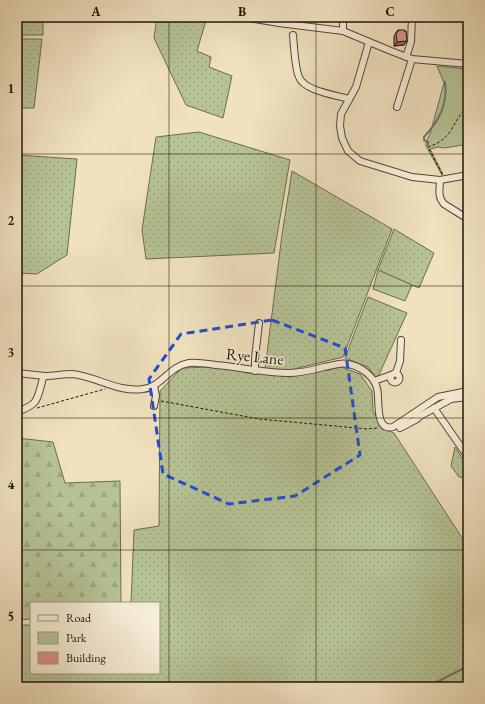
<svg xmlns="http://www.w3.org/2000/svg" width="485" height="704" viewBox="0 0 485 704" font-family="'EB Garamond',serif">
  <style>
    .grass { fill: url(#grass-dots); stroke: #6c6c52 }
    .forest { fill: url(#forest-firs); stroke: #6c6c52 }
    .green { fill: #b6c395; stroke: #6c6c52 }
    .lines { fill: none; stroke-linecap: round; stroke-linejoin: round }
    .stream { stroke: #6a7973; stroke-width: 2 }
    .minor-casing { stroke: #55473b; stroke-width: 8 }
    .path { stroke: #21140f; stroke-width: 1; stroke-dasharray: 3 2; stroke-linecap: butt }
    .minor { stroke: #f5ecd5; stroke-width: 6 }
    .wall { fill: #bc7e74; stroke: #21140f }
    .shaded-wall { fill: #99665e; stroke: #21140f }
    .building { fill: #db9287; stroke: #21140f }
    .marked { fill: none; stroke: #1d4ed8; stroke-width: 3; stroke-dasharray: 8 5; stroke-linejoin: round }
    .grid { fill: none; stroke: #21140f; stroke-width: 1; stroke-opacity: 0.55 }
    .labels { text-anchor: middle; stroke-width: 3; stroke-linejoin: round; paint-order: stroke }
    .street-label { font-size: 16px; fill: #21140f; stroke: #f5ecd5 }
    .neatline { fill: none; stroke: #21140f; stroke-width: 1.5 }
    .grid-label { font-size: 13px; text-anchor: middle; font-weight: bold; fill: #21140f }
  </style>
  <defs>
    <pattern id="grass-dots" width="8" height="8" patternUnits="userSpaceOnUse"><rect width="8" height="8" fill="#b6c395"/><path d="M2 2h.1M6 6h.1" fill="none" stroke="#9ca77f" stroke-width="1.8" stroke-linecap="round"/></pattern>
    <pattern id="forest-firs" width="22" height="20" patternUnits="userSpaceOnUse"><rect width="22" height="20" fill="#b6c395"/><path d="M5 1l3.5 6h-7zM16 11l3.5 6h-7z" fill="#9ca77f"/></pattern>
  </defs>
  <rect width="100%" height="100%" fill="#f0e1bf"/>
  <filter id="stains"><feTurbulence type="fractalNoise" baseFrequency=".005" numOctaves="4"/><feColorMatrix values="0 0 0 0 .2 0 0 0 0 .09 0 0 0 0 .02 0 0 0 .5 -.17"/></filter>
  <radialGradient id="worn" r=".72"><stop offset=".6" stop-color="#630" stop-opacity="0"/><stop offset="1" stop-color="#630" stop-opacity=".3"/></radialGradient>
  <g class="grass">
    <rect x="17" y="17" width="26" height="18"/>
    <polygon points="157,17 207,17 197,51 211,57 209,67 232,76 223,118 186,105 154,38"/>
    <polygon points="17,39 42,39 34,108 17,108"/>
    <polygon points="199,132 290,160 274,253 146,259 142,230 156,137"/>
    <polygon points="17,155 77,159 67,255 37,274 17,273"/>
    <polygon points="292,171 392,229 343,357 290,370 265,369 282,235"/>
    <polygon points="394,229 434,253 419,288 378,270"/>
    <polygon points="368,297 407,313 377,379 368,367 345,358"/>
    <polygon points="211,367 291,377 341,367 360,374 372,391 373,411 382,428 394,433 468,547 468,687 17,687 17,625 31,625 31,673 159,673 159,603 131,603 134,530 159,526 160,391 182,368"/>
    <polygon points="455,447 468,467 468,478 459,477 451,466"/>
  </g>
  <polygon class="forest" points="17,438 53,442 65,483 120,481 121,603 31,603 31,619 17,620"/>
  <g class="green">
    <polygon points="437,66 468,69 468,144 445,148 438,147 430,149 443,174 442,175 426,146 426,142 430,134 444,83"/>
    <polygon points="378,270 412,285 405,301 373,289"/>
  </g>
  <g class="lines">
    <g class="stream">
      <path d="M428,145V142L424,140V137C439,121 448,104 445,82"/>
      <polyline points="427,687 468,666"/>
    </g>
    <defs>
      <g id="minor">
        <polyline points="243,17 279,23 343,31 391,51 412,59 468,64"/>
        <polyline points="343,31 343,17"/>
        <path d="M293,35C294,46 295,68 299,77C304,91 336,95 349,99"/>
        <polyline points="369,42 356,87 341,114 340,126 342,138 348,151 360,161 412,177 440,180 468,175"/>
        <polyline points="406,57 411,42 412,17"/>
        <polyline points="397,107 412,59"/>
        <path d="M440,180C440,189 437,196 444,204L468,219"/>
        <polyline points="255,371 255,358 259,323"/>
        <polyline points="17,373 45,376"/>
        <polyline points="396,373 400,361 401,340"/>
        <circle cx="395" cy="378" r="4.5"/>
        <polyline points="374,381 391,375"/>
        <polyline points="154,386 156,396 154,406"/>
        <polyline points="434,408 468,457"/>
        <path d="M17,412C39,404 37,400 43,378L45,376C54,376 63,374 72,374C96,376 118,393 143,389C162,387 169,366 189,363C198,362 208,364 216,365C240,367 264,373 288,373C300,373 313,370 324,367C332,366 340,362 348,364C360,366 374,376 377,388C380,398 374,432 393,427L438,397L468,391"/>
        <polyline points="413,414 420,416 451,399 468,397"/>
        <polyline points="400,428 417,419 420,416"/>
      </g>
    </defs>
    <use href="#minor" class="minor-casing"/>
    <g class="path">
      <path d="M442,174L428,147C454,139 451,122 468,106"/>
      <polyline points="161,401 259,419 367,429 377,428"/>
      <polyline points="37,408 105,389"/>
    </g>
    <use href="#minor" class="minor"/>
  </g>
  <polygon class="wall" points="398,30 405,32 404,45 394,46 394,36"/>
  <polygon class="shaded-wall" points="407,41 404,45 394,46 397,42"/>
  <polygon class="building" points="398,30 405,30 405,32 406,31 407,41 397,42 396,32 398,32"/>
  <path class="marked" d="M272,320L345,348L360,455L295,496L229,504L163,474L149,379L181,334Z"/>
  <path class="grid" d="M169,17V687M316,17V687M17,154H468M17,286H468M17,418H468M17,550H468"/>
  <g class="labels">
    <g class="street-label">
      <text transform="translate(255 356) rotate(6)" y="6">Rye Lane</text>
    </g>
  </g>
  <rect width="485" height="704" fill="none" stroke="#f0e1bf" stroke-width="44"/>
  <rect x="30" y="602" width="130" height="72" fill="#f5ecd5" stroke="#a09686"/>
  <rect x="38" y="615" width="20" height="6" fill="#f5ecd5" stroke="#a09686"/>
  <text x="66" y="622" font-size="12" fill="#21140f">Road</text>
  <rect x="38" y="632" width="20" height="12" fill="#b6c395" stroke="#a09686"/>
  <text x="66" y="642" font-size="12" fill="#21140f">Park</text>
  <rect x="38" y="652" width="20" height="12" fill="#db9287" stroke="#a09686"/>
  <text x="66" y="662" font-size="12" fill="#21140f">Building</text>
  <rect x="22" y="22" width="441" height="660" class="neatline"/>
  <g class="grid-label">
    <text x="96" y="16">A</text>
    <text x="242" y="16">B</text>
    <text x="390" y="16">C</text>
    <text x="11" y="93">1</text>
    <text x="11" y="225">2</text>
    <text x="11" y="357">3</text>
    <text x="11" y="489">4</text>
    <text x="11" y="621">5</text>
  </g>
  <rect width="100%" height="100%" filter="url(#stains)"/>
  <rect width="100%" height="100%" fill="url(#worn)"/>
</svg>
